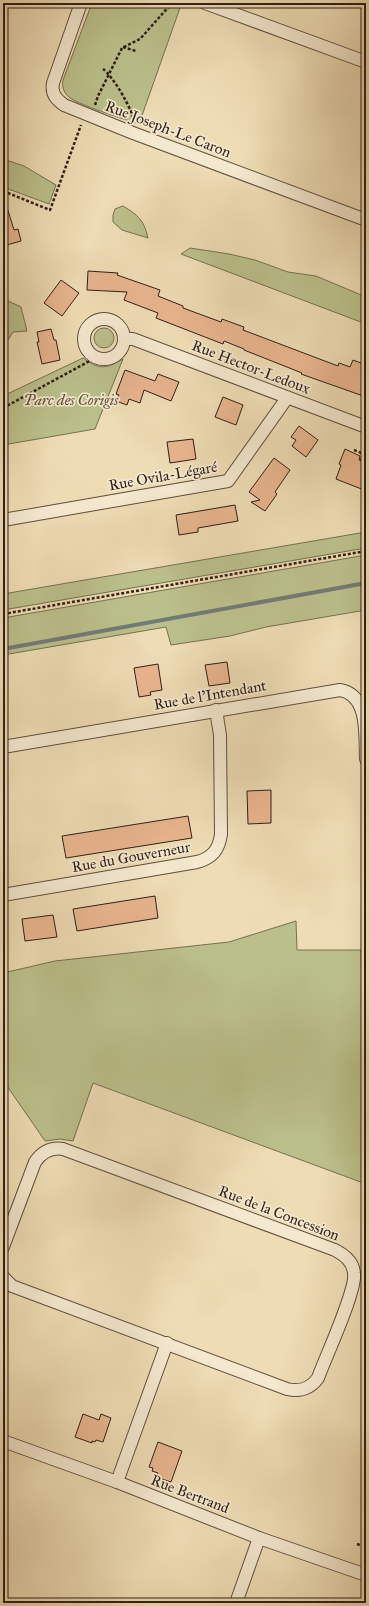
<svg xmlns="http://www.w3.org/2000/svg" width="369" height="1606" viewBox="0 0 369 1606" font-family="'IM FELL Great Primer',serif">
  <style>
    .green { fill: #bbc08b; stroke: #757051 }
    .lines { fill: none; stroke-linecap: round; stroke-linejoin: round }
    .stream { stroke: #727b78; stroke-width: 4 }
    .building { fill: #e8b58e; stroke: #2f1f17 }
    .street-casing { stroke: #5f4e3e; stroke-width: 14 }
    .path { stroke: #2f1f17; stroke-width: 2.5; stroke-dasharray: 3 2; stroke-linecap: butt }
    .street { stroke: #f4e8ce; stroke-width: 12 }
    .labels { text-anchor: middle; stroke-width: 3.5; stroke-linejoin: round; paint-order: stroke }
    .street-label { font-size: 15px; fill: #2f1f17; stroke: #f4e8ce }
    .park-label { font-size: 15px; font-style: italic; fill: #594f3a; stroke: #f4e8ce }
  </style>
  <rect width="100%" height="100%" fill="#eedcb4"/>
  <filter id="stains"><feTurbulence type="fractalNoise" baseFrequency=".005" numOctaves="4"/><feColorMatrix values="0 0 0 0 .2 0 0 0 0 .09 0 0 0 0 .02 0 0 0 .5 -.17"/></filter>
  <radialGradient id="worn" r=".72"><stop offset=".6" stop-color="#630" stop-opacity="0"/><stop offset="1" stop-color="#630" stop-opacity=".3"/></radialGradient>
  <g class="green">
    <path d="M92,3H176L181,5L139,124C126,120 76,104 69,97C63,92 62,86 63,80Z"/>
    <polygon points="3,159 24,166 56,185 49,204 3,187"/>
    <path d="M123,206C138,215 144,220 148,238L122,230L113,222V215L115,209Z"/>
    <polygon points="190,248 229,254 255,260 288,272 316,276 366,297 366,324 181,254"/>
    <polygon points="6,300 21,307 27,331 13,332 8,340 3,338 3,308"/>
    <circle cx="104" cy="338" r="10"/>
    <path d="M83,358C99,370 106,369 123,359L95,429L3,445V396Z"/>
    <polygon points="366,532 366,548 3,610 3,594"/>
    <polygon points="366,555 366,610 266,627 230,636 171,645 166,627 3,655 3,618"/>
    <polygon points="296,921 297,950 361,950 363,1034 366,1048 366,1184 93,1083 73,1141 60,1139 45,1141 3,1080 3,1043 6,1037 3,1036 3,973 55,961 229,942"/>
  </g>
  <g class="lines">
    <polyline class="stream" points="3,649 366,583"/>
  </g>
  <g class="building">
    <polygon points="5,201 14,230 18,229 21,241 3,246 3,202"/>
    <polygon points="88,271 118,273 117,275 160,290 158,296 183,306 183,308 221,322 222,319 244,327 243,330 338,366 339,363 350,367 353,360 366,365 366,397 301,374 302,373 244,350 244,349 224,341 223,344 156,318 158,313 124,300 127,292 87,290"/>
    <polygon points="61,280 79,293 62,316 44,303"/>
    <polygon points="51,329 54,340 56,340 60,360 42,364 37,342 39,342 37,332"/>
    <polygon points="125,370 155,381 158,374 179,382 171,401 144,390 140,403 129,399 127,405 116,401 119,395 116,394"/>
    <polygon points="223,397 243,405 236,425 215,417"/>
    <polygon points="299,426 318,440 306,457 292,446 296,440 291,437"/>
    <polygon points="193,439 196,459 170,463 167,442"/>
    <polygon points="345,449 360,456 359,460 366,462 366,484 364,490 336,479 341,465 339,464"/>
    <polygon points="274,458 290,470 275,492 277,494 265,511 251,502 260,500 249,492"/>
    <polygon points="235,505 238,521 198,528 198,532 179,535 176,515"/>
    <polygon points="227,662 230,683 209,686 205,665"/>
    <polygon points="158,664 162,690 150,692 151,695 139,697 134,668"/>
    <polygon points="271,790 271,823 248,824 247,791"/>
    <polygon points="188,816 192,838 66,858 62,836"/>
    <polygon points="155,896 158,918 77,931 73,909"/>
    <polygon points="53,915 57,937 25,941 22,919"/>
    <polygon points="83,1414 99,1420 101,1414 111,1418 103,1442 96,1440 95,1442 92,1441 92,1443 75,1437"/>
    <polygon points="158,1442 182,1451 171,1482 156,1477 158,1473 152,1471 153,1468 149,1467"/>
  </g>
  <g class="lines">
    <defs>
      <g id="street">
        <path d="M81,3L53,83C51,94 56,99 64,105L133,133L366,220"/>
        <polyline points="205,3 366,62"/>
        <circle cx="104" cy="339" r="20"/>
        <polyline points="124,339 133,339 366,427"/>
        <polyline points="3,520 228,481 287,398"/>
        <path d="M3,747L340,690C369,695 365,734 366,759"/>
        <path d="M3,895L197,862C212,858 219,850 221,834L220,735L216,710"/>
        <path d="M3,1247L35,1162C42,1152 51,1147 63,1149L335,1250C344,1255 353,1261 354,1273C357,1290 325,1358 318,1378C310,1389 300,1392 287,1389L12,1286L3,1277"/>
        <polyline points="3,1441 117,1482 259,1538 366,1575"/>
        <polyline points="117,1482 167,1343"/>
        <polyline points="236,1603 259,1538"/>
      </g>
    </defs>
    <use href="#street" class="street-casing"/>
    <g class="path">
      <polyline points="123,47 136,51"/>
      <path d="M103,69C112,75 134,111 133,121"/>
      <polyline points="95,105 98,96 122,48 140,39 172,3"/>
      <polyline points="3,191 50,210 81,125"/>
      <polyline points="3,408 97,357"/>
      <polyline points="354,450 364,454 361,460"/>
      <polyline points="3,614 366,551"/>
      <polyline points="357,1544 366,1547"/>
    </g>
    <use href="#street" class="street"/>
  </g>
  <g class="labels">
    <g class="street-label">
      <text transform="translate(168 129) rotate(21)" y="5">Rue Joseph-Le Caron</text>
      <text transform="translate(251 367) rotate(21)" y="5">Rue Hector-Ledoux</text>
      <text transform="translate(163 476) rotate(-10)" y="5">Rue Ovila-Légaré</text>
      <text transform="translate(210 695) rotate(-10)" y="5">Rue de l'Intendant</text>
      <text transform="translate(131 857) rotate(-10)" y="5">Rue du Gouverneur</text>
      <text transform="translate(279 1213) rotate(21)" y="5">Rue de la Concession</text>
      <text transform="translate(190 1494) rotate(21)" y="5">Rue Bertrand</text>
    </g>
    <g class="park-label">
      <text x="71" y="405">Parc des Corigis</text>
    </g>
  </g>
  <rect width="369" height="1606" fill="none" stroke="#eedcb4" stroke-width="16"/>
  <rect x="4" y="4" width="361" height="1598" fill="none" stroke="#2f1f17" stroke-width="2"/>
  <rect x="8" y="8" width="353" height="1590" fill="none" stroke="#2f1f17"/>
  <rect width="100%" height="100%" filter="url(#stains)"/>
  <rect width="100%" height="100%" fill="url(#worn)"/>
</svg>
